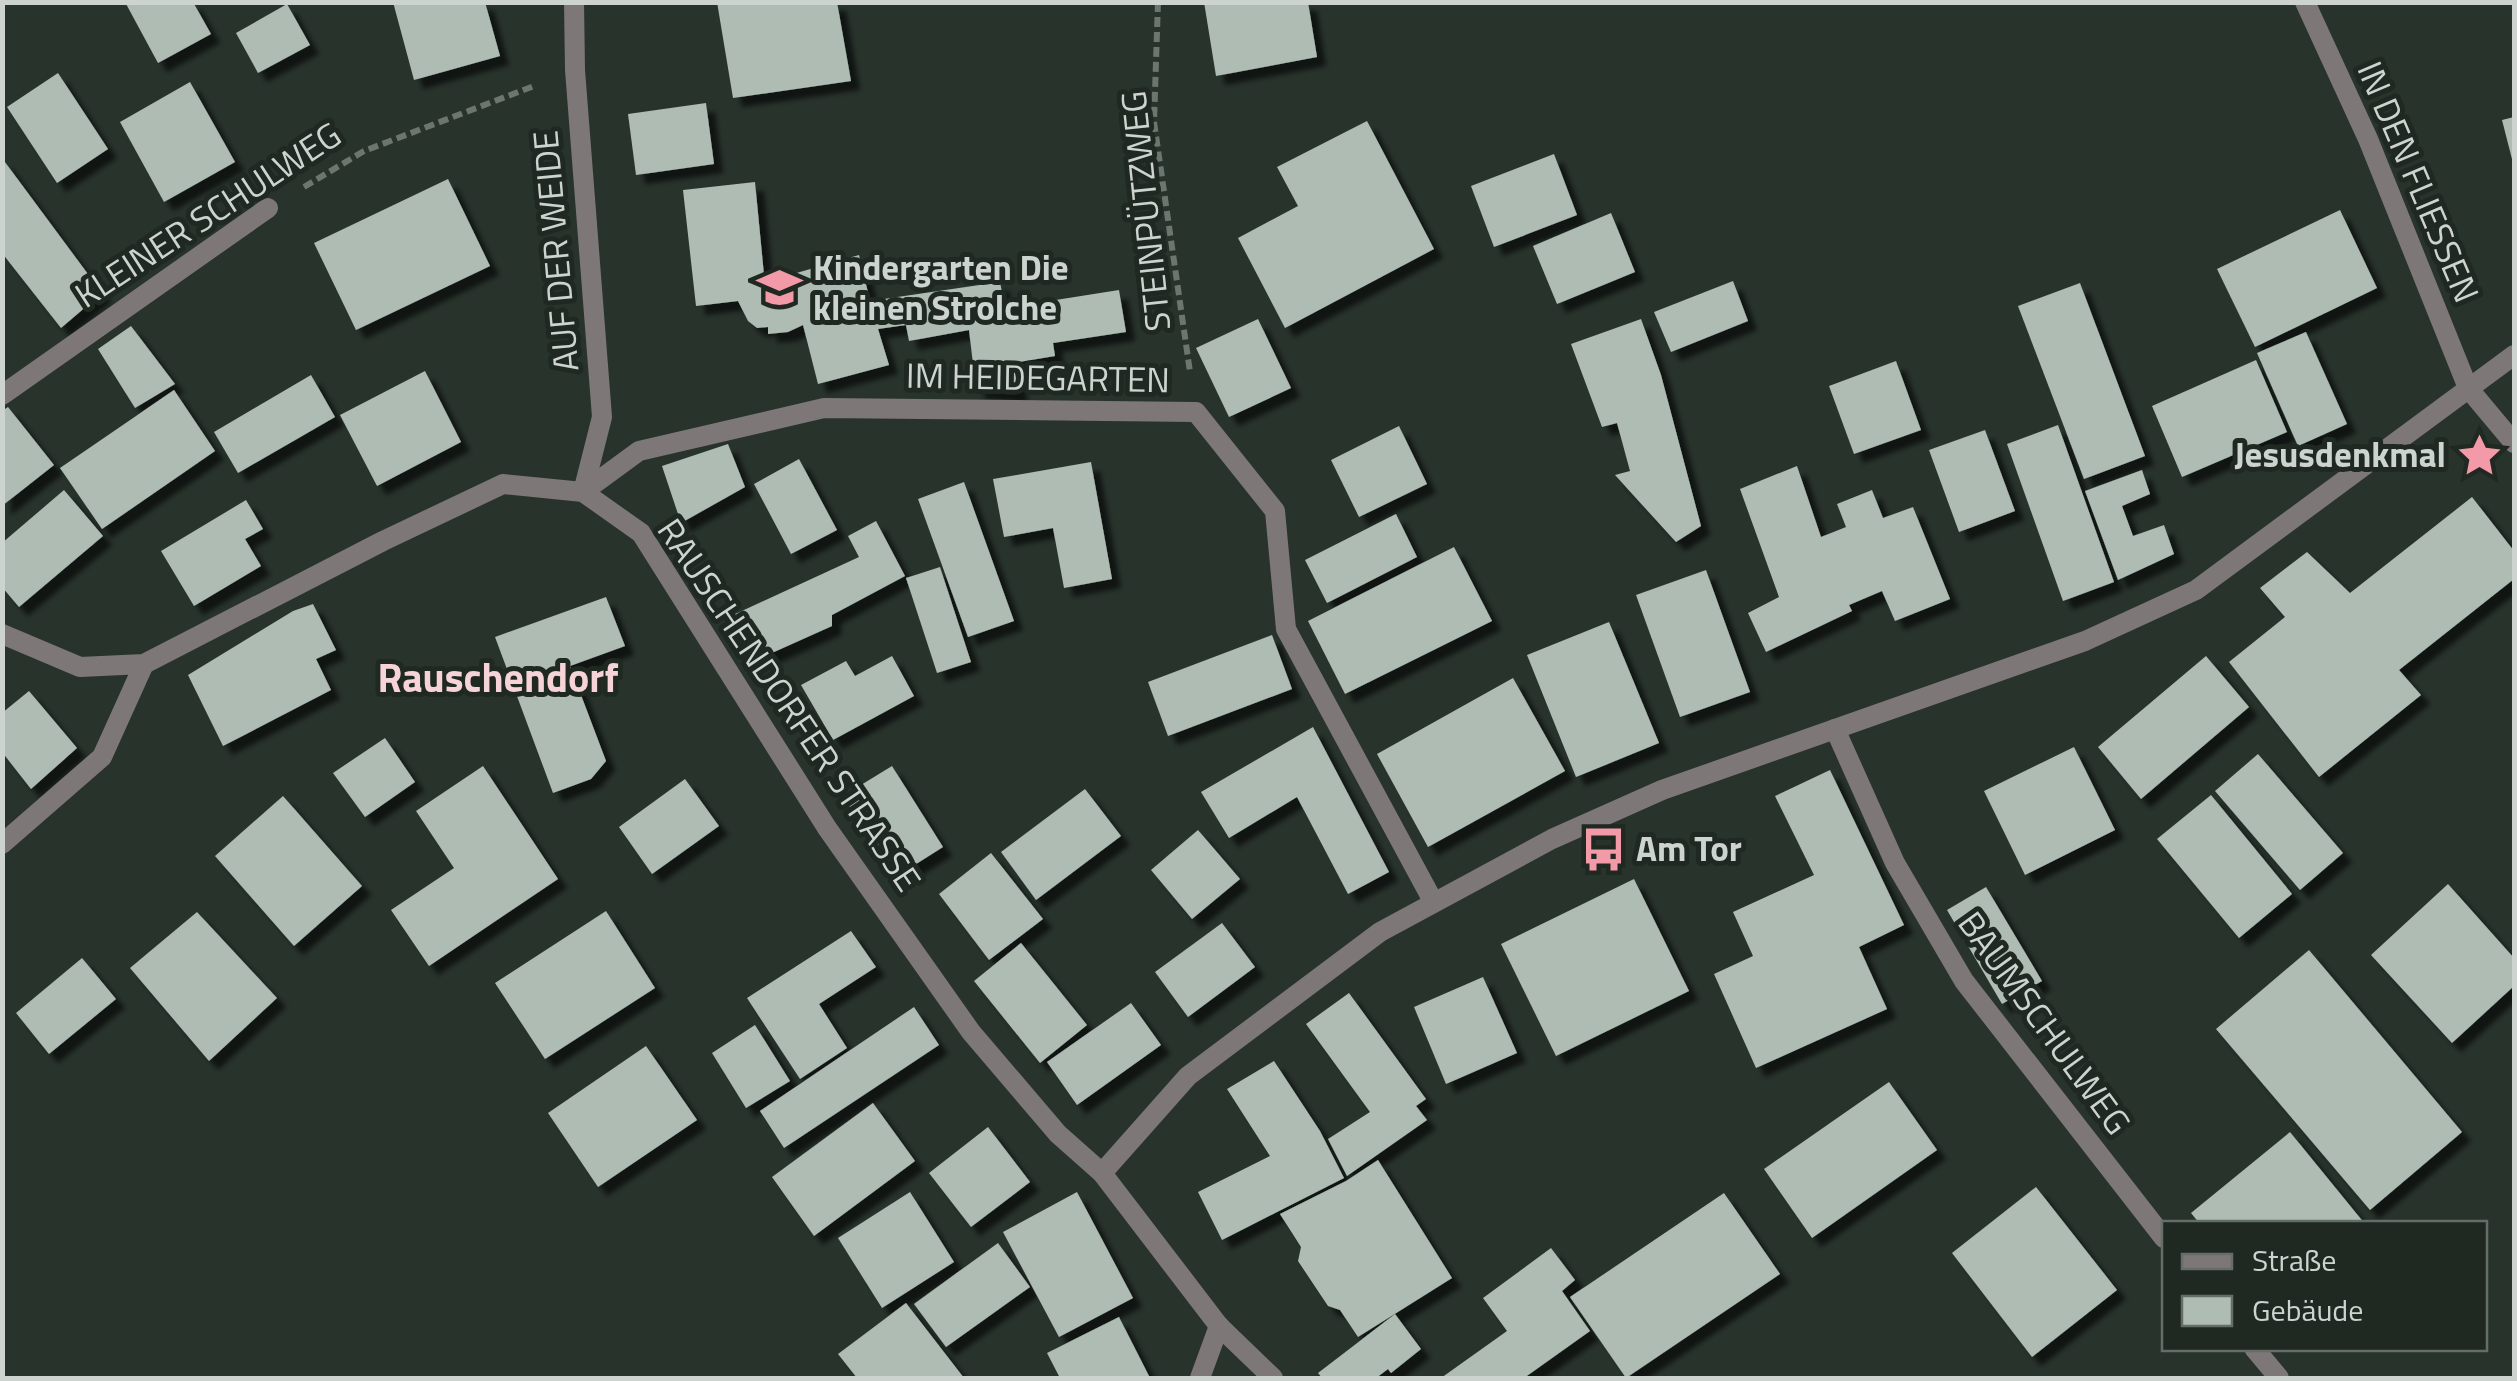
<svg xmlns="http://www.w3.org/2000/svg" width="2517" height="1381" viewBox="0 0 2517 1381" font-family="'Titillium Web',sans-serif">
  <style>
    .building { fill: #aebcb3; filter: url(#shadow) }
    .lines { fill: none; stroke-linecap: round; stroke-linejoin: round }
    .path { stroke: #6c766f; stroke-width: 6; stroke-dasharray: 10 5; stroke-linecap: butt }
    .lane { stroke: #7e7778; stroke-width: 20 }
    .street { stroke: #7e7778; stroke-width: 20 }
    .labels { text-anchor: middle; stroke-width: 10; stroke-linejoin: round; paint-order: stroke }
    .street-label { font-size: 35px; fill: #cdd4cf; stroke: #1f2922 }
    .poi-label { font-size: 35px; font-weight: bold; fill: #cdd4cf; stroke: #1f2922; text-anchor: start }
    .quarter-label { font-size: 40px; font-weight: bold; fill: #f6d3d7; stroke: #1f2922 }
  </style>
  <defs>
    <filter id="shadow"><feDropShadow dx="9" dy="9" stdDeviation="2.5" flood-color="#0009"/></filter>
  </defs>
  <rect width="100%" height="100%" fill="#28332c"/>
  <g class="building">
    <polygon points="125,2 193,2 211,34 158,63"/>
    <polygon points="393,2 485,2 500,56 414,80"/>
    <polygon points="717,2 837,2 851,81 733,98"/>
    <polygon points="1204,2 1308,2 1317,57 1216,76"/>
    <polygon points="287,4 310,45 258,73 236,33"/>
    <polygon points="58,73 108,149 57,183 7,107"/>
    <polygon points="190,82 235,162 164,202 120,122"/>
    <polygon points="706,103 714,164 636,175 628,114"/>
    <polygon points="2514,117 2514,162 2513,163 2502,120"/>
    <polygon points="1367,121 1434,249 1285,328 1238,238 1298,206 1277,167"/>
    <polygon points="1554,154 1577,215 1494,247 1471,186"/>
    <polygon points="2,158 102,293 61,328 2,253"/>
    <polygon points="448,179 490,266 356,330 314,243"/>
    <polygon points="755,182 764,275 793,274 859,255 870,301 1000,282 1005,308 1119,290 1126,332 1053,343 1055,356 1013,363 1019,394 976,390 969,330 909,341 906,325 878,329 889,365 818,384 803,325 788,332 768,334 768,327 757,328 748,321 738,301 696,306 683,190"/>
    <polygon points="2340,210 2377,288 2255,347 2217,269"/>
    <polygon points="1611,213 1635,272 1557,304 1533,246"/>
    <polygon points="1733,281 1748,321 1671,352 1654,312"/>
    <polygon points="2080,283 2145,456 2084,479 2018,306"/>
    <polygon points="1258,319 1291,388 1229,417 1196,348"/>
    <polygon points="1641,319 1661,375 1701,526 1676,542 1615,475 1630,471 1617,423 1602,427 1571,344"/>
    <polygon points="131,326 175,384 135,408 98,349"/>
    <polygon points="2306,332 2347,424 2298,446 2257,353"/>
    <polygon points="2256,360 2287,432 2182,477 2152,406"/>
    <polygon points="1896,361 1921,430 1854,454 1829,386"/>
    <polygon points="425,371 461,442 377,486 340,415"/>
    <polygon points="311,375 335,417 238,473 214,432"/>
    <polygon points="174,390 215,451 102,529 60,468"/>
    <polygon points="8,407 54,465 2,506 2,411"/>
    <polygon points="2058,425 2114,582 2063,601 2007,444"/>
    <polygon points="1399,426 1427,484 1359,517 1331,460"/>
    <polygon points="1985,430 2015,511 1959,532 1929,450"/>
    <polygon points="728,444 745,487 681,523 662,466"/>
    <polygon points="799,459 837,530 791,554 754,484"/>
    <polygon points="1091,462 1112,579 1064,588 1053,528 1004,537 993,479"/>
    <polygon points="1797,466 1821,537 1846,527 1837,504 1872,490 1883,518 1913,507 1950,599 1895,621 1882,591 1849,605 1852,611 1766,652 1748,613 1779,597 1740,489"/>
    <polygon points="2142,470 2150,494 2122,506 2133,536 2164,525 2174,554 2118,580 2085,491"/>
    <polygon points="964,482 1014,621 968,637 918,499"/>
    <polygon points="64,490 103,536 19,607 2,587 2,543"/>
    <polygon points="2472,497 2514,551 2514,579 2399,670 2421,695 2319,777 2229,662 2285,617 2260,588 2307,552 2350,593"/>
    <polygon points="246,500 263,529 245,539 261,566 194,606 161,551"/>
    <polygon points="1396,514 1417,557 1327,603 1305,560"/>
    <polygon points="876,521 905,576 832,615 832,626 754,661 733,615 859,557 848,536"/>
    <polygon points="1454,547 1492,621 1345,694 1308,621"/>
    <polygon points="940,567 971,662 937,673 906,578"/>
    <polygon points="1706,570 1750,692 1680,717 1636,595"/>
    <polygon points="606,597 625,646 570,666 606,761 591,779 553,793 495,637"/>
    <polygon points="313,604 336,650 316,659 331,690 223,746 188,675 293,611"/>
    <polygon points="1609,622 1659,743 1576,777 1527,655"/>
    <polygon points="1272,635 1292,689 1168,736 1148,682"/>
    <polygon points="892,656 914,696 833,740 801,685 846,661 855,676"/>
    <polygon points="2206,656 2249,707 2141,799 2098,747"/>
    <polygon points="1513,678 1565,771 1428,847 1377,754"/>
    <polygon points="29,691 77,748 31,789 2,752 2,713"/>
    <polygon points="1313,727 1389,872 1348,894 1297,797 1229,838 1201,792"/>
    <polygon points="385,738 415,782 365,817 333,773"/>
    <polygon points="2074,747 2115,830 2025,875 1984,791"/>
    <polygon points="2258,754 2343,853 2300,890 2215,791"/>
    <polygon points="483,766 558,879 429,966 391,910 454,868 416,811"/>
    <polygon points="892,766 943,847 894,878 843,796"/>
    <polygon points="1830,770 1904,925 1859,947 1887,1009 1756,1068 1714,974 1753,956 1733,912 1814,875 1775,796"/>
    <polygon points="685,779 719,826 652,874 619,827"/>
    <polygon points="1085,789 1121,836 1036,900 1001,852"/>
    <polygon points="2211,795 2292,894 2239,938 2157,839"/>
    <polygon points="283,796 362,886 294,946 215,856"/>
    <polygon points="1198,830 1240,879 1192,919 1151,870"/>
    <polygon points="991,853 1043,919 989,960 939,894"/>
    <polygon points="1634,879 1689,991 1556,1056 1501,944"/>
    <polygon points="2448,884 2514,958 2514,986 2452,1043 2371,955"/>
    <polygon points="1986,887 2042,981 2002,1004 1947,910"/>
    <polygon points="606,911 655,988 545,1059 495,983"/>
    <polygon points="197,912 277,998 209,1061 130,968"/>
    <polygon points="1222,923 1255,967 1188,1017 1155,972"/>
    <polygon points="851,931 876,967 819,1004 847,1048 800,1079 747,998"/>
    <polygon points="1021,943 1087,1025 1040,1063 974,981"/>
    <polygon points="2309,950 2462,1132 2370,1210 2216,1029"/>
    <polygon points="82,958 116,999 49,1054 16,1013"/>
    <polygon points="1483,977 1517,1053 1446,1084 1414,1007"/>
    <polygon points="1349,993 1426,1099 1416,1106 1427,1120 1347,1176 1328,1139 1370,1112 1306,1024"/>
    <polygon points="1131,1003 1161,1045 1077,1105 1047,1062"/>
    <polygon points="914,1007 939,1045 784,1148 760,1111"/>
    <polygon points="755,1025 790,1081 746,1108 712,1053"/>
    <polygon points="646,1046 697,1120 598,1187 548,1113"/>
    <polygon points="1274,1061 1320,1131 1344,1178 1222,1240 1198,1192 1270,1156 1227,1089"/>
    <polygon points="1889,1082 1937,1150 1812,1238 1764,1169"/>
    <polygon points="873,1103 915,1161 814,1236 772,1177"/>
    <polygon points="988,1127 1030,1182 971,1227 929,1173"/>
    <polygon points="2290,1132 2365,1224 2200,1224 2191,1213"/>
    <polygon points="1378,1160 1452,1278 1358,1337 1340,1310 1328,1306 1298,1261 1301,1247 1280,1214 1346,1181"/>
    <polygon points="2036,1187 2117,1290 2032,1357 1952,1253"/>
    <polygon points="910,1192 954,1262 882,1308 838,1238"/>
    <polygon points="1077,1192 1133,1298 1059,1337 1003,1232"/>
    <polygon points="1724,1193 1780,1274 1626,1378 1570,1297"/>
    <polygon points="998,1243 1030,1287 946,1347 914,1304"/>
    <polygon points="1551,1248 1575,1280 1562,1291 1590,1331 1524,1378 1441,1378 1507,1331 1483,1298"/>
    <polygon points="906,1303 964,1378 857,1378 838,1354"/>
    <polygon points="1395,1314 1421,1349 1391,1373 1388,1369 1376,1378 1322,1378 1318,1373"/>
    <polygon points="1119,1317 1150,1378 1060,1378 1047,1353"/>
  </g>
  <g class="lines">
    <g class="path">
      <polyline points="1158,2 1154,122 1190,372"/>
      <polyline points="304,187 364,151 534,86"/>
    </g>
    <polyline class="lane" points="2,395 268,208"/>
    <g class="street">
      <polyline points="574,2 575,70 602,417 583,492"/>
      <polyline points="2305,2 2368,139 2468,388 2514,443"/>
      <polyline points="583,492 639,451 824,408 1196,412 1275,511 1286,629 1433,901"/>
      <polyline points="2,634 80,667 144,664 383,541 503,484 583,492 641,533 827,828 971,1032 1058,1134 1102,1173 1219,1326 1273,1378"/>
      <polyline points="1835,729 1895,863 1964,981 2164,1238"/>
      <polyline points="2,844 102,757 144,664"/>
      <polyline points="1102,1173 1188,1076 1380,932 1552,839 1662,790 2085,641 2196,590 2514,355"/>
      <polyline points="2254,1348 2279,1378"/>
      <polyline points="1200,1378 1219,1326"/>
    </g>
  </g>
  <defs>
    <symbol id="school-bare" viewBox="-9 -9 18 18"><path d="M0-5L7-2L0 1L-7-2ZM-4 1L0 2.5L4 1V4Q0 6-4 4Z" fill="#f39aa8" stroke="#1f2922" stroke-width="2.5" paint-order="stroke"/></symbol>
    <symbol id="sight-bare" viewBox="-9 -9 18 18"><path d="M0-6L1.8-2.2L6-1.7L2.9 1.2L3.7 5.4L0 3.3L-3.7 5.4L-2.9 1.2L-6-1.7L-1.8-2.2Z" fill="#f39aa8" stroke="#1f2922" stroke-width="2.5" paint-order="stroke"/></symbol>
    <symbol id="bus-bare" viewBox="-9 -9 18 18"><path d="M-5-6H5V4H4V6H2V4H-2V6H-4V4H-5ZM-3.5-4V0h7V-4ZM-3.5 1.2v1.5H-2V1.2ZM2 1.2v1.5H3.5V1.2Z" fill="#f39aa8" stroke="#1f2922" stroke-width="2.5" paint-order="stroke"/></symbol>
  </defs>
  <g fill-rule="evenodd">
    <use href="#school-bare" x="748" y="256" width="63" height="63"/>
    <use href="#sight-bare" x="2448" y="424" width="63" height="63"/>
    <use href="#bus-bare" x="1572" y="818" width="63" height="63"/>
  </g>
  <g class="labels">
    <g class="street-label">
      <text transform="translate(2418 182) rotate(67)" y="12">IN DEN FLIESSEN</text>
      <text transform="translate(1146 211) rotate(-96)" y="12">STEINPÜTZWEG</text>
      <text transform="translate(208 215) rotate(-33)" y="12">KLEINER SCHULWEG</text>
      <text transform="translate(556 251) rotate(-95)" y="12">AUF DER WEIDE</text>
      <text transform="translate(1038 378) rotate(1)" y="12">IM HEIDEGARTEN</text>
      <text transform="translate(789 705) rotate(56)" y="12">RAUSCHENDORFER STRASSE</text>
      <text transform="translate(2044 1023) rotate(54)" y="12">BAUMSCHULWEG</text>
    </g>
    <g class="poi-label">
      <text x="813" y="280">Kindergarten Die<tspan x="813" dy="40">kleinen Strolche</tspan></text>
      <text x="2446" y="467" text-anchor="end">Jesusdenkmal</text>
      <text x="1636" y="861">Am Tor</text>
    </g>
    <g class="quarter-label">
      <text x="498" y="692">Rauschendorf</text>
    </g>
  </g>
  <rect width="2517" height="1381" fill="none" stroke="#cdd4cf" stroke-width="10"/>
  <rect x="2162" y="1221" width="325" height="130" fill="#1f2922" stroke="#656d67" stroke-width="2.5"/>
  <rect x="2182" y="1254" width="50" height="15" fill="#7e7778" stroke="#656d67" stroke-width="2.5"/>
  <text x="2252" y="1271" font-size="30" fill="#cdd4cf">Straße</text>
  <rect x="2182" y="1296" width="50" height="30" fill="#aebcb3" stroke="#656d67" stroke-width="2.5"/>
  <text x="2252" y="1321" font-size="30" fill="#cdd4cf">Gebäude</text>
</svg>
